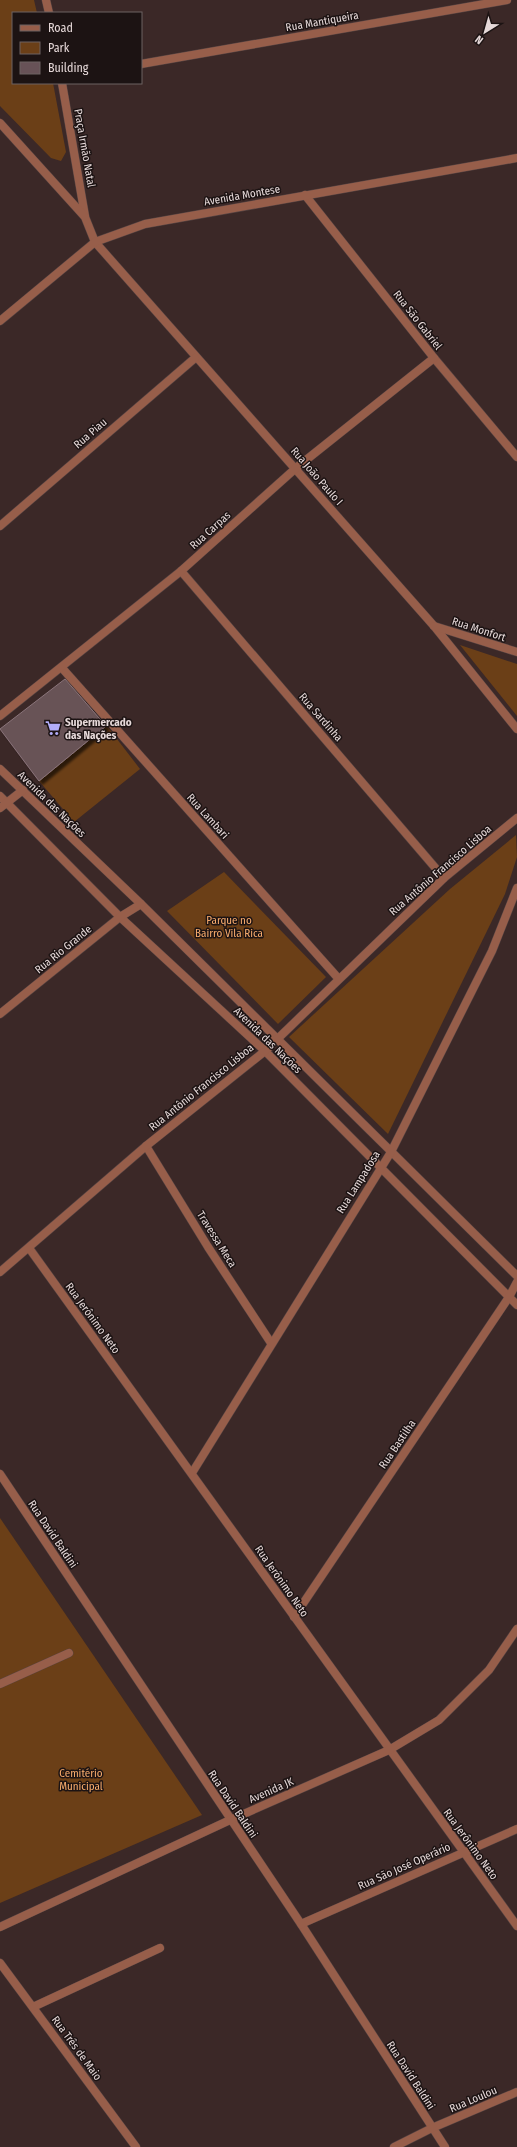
<svg xmlns="http://www.w3.org/2000/svg" width="517" height="2147" viewBox="0 0 517 2147" font-family="'Fira Sans Condensed',sans-serif">
  <style>
    .green { fill: #6b3f17 }
    .building { fill: #675257; stroke: #8b757a; filter: url(#shadow) }
    .lines { fill: none; stroke-linecap: round; stroke-linejoin: round }
    .service-casing { stroke: #564443; stroke-width: 9 }
    .minor-casing { stroke: #564443; stroke-width: 9 }
    .service { stroke: #975e4a; stroke-width: 8 }
    .minor { stroke: #975e4a; stroke-width: 8 }
    .labels { text-anchor: middle; stroke-width: 3; stroke-linejoin: round; paint-order: stroke }
    .street-label { font-size: 11px; fill: #e6d9d9; stroke: #1c1313 }
    .poi-label { font-size: 11px; font-weight: bold; fill: #e6d9d9; stroke: #1c1313; text-anchor: start }
    .park-label { font-size: 11px; fill: #f9ac6d; stroke: #1c1313 }
  </style>
  <defs>
    <filter id="shadow"><feDropShadow dx="3.5" dy="3.5" stdDeviation="1" flood-color="#0009"/></filter>
  </defs>
  <rect width="100%" height="100%" fill="#3b2827"/>
  <g class="green">
    <polygon points="0,0 34,0 37,13 13,13 13,83 53,83 66,152 61,161 51,158 0,106"/>
    <polygon points="460,645 517,664 517,716"/>
    <polygon points="107,726 140,769 74,822 39,781"/>
    <polygon points="516,835 517,857 505,894 388,1134 289,1037 450,889"/>
    <polygon points="224,872 326,977 278,1024 167,911"/>
    <polygon points="0,1518 202,1815 0,1903"/>
  </g>
  <polygon class="building" points="65,679 106,726 39,781 0,729"/>
  <g class="lines">
    <defs>
      <polyline id="service" points="0,1684 69,1653"/>
      <g id="minor">
        <polyline points="46,0 49,13"/>
        <polyline points="141,64 507,0"/>
        <polyline points="62,83 85,216"/>
        <polyline points="0,123 85,217 95,242 434,626 517,729"/>
        <polyline points="305,195 434,358 517,457"/>
        <polyline points="0,321 95,242 145,224 517,158"/>
        <polyline points="0,526 195,358"/>
        <polyline points="181,571 444,878"/>
        <polyline points="434,626 517,652"/>
        <polyline points="62,668 338,978"/>
        <polyline points="0,716 181,571 296,468 434,358"/>
        <polyline points="0,769 141,904 517,1276"/>
        <polyline points="0,796 120,917 265,1051 517,1305"/>
        <polyline points="0,808 23,790"/>
        <polyline points="0,1014 120,917 141,904"/>
        <polyline points="146,1146 208,1247 271,1343"/>
        <polyline points="29,1248 517,1926"/>
        <polyline points="0,1272 146,1146 265,1051 444,878 517,818"/>
        <polyline points="192,1473 391,1152 492,951 517,888"/>
        <polyline points="0,1474 301,1924 445,2147"/>
        <polyline points="294,1617 509,1297 517,1282"/>
        <polyline points="301,1924 517,1829"/>
        <polyline points="0,1927 230,1820 389,1750 439,1720 489,1670 517,1629"/>
        <polyline points="0,1963 136,2147"/>
        <polyline points="33,2007 160,1948"/>
        <polyline points="394,2147 432,2128 517,2092"/>
      </g>
    </defs>
    <use href="#service" class="service-casing"/>
    <use href="#minor" class="minor-casing"/>
    <use href="#service" class="service"/>
    <use href="#minor" class="minor"/>
  </g>
  <defs>
    <symbol id="supermarket-bare" viewBox="-9 -9 18 18"><path d="M-6-5.5h2.5l.6 2H6L4.5 2H-2.5L-4.4-4H-6ZM-1.5 3.2a1.3 1.3 0 1 0 .1 0ZM3 3.2a1.3 1.3 0 1 0 .1 0Z" fill="#b2adf9" stroke="#1c1313" stroke-width="2.5" paint-order="stroke"/></symbol>
  </defs>
  <g fill-rule="evenodd">
    <use href="#supermarket-bare" x="42" y="717" width="22" height="22"/>
  </g>
  <g class="labels">
    <g class="street-label">
      <text transform="translate(322 21) rotate(-10)" y="4">Rua Mantiqueira</text>
      <text transform="translate(85 148) rotate(80)" y="4">Praça Irmão Natal</text>
      <text transform="translate(242 195) rotate(-10)" y="4">Avenida Montese</text>
      <text transform="translate(418 320) rotate(52)" y="4">Rua São Gabriel</text>
      <text transform="translate(90 433) rotate(-41)" y="4">Rua Piau</text>
      <text transform="translate(317 476) rotate(49)" y="4">Rua João Paulo I</text>
      <text transform="translate(210 530) rotate(-42)" y="4">Rua Carpas</text>
      <text transform="translate(479 629) rotate(18)" y="4">Rua Monfort</text>
      <text transform="translate(321 717) rotate(49)" y="4">Rua Sardinha</text>
      <text transform="translate(52 804) rotate(44)" y="4">Avenida das Nações</text>
      <text transform="translate(208 816) rotate(48)" y="4">Rua Lambari</text>
      <text transform="translate(440 870) rotate(-41)" y="4">Rua Antônio Francisco Lisboa</text>
      <text transform="translate(63 949) rotate(-39)" y="4">Rua Rio Grande</text>
      <text transform="translate(268 1040) rotate(44)" y="4">Avenida das Nações</text>
      <text transform="translate(201 1087) rotate(-39)" y="4">Rua Antônio Francisco Lisboa</text>
      <text transform="translate(358 1182) rotate(-58)" y="4">Rua Lampadosa</text>
      <text transform="translate(217 1239) rotate(58)" y="4">Travessa Meca</text>
      <text transform="translate(93 1318) rotate(54)" y="4">Rua Jerônimo Neto</text>
      <text transform="translate(397 1444) rotate(-56)" y="4">Rua Bastilha</text>
      <text transform="translate(53 1534) rotate(56)" y="4">Rua David Baldini</text>
      <text transform="translate(282 1581) rotate(55)" y="4">Rua Jerônimo Neto</text>
      <text transform="translate(271 1790) rotate(-24)" y="4">Avenida JK</text>
      <text transform="translate(233 1804) rotate(56)" y="4">Rua David Baldini</text>
      <text transform="translate(471 1844) rotate(54)" y="4">Rua Jerônimo Neto</text>
      <text transform="translate(404 1866) rotate(-24)" y="4">Rua São José Operário</text>
      <text transform="translate(77 2048) rotate(54)" y="4">Rua Três de Maio</text>
      <text transform="translate(411 2075) rotate(57)" y="4">Rua David Baldini</text>
      <text transform="translate(473 2099) rotate(-23)" y="4">Rua Loulou</text>
    </g>
    <g class="poi-label">
      <text x="65" y="726">Supermercado<tspan x="65" dy="13">das Nações</tspan></text>
    </g>
    <g class="park-label">
      <text x="229" y="924">Parque no<tspan x="229" dy="13">Bairro Vila Rica</tspan></text>
      <text x="81" y="1777">Cemitério<tspan x="81" dy="13">Municipal</tspan></text>
    </g>
  </g>
  <rect x="12" y="12" width="130" height="72" fill="#1c1313" stroke="#6d6262"/>
  <rect x="20" y="25" width="20" height="6" fill="#975e4a" stroke="#6d6262"/>
  <text x="48" y="32" font-size="12" fill="#e6d9d9">Road</text>
  <rect x="20" y="42" width="20" height="12" fill="#6b3f17" stroke="#6d6262"/>
  <text x="48" y="52" font-size="12" fill="#e6d9d9">Park</text>
  <rect x="20" y="62" width="20" height="12" fill="#675257" stroke="#6d6262"/>
  <text x="48" y="72" font-size="12" fill="#e6d9d9">Building</text>
  <g transform="translate(485 32) rotate(217)" stroke="#1c1313" stroke-width="3" paint-order="stroke">
  <path d="M0-3L7 15L0 10L-7 15Z" fill="#e6d9d9"/>
  <text y="-6" font-size="11" font-weight="bold" text-anchor="middle" fill="#e6d9d9">N</text>
  </g>
</svg>
